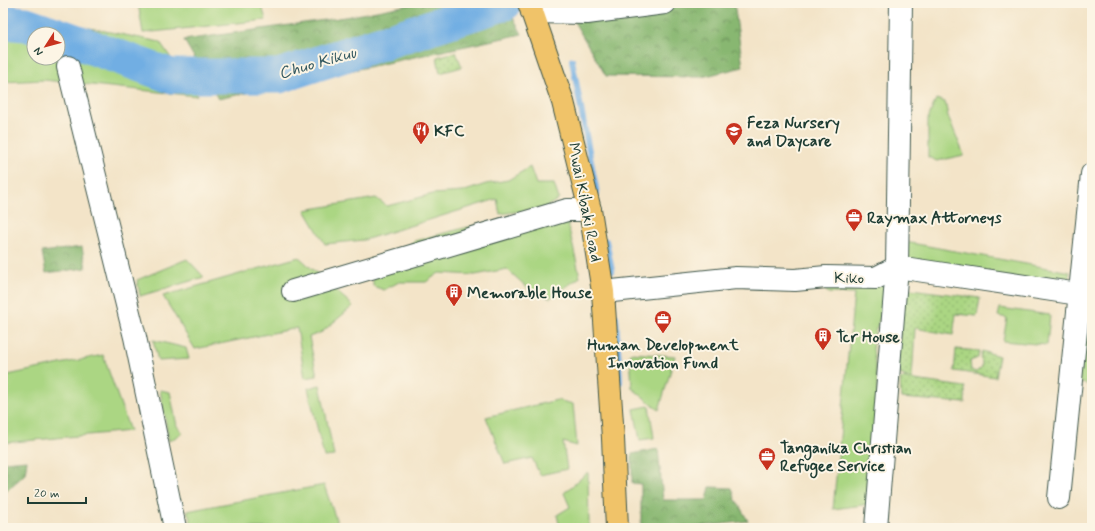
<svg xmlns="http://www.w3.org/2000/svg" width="1095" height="531" viewBox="0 0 1095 531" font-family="Mynerve,sans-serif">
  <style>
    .grass { fill: #abd683; stroke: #658a5c }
    .forest { fill: url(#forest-crowns); stroke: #547a52 }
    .garden { fill: url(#garden-dots); stroke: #658a5c }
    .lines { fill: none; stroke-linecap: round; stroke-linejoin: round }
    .stream { stroke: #71aee3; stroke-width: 6 }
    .river { stroke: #71aee3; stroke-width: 35 }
    .minor-casing { stroke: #3f564a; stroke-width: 24 }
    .primary-casing { stroke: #3f564a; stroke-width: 24 }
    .minor { stroke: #fff; stroke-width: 22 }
    .primary { stroke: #f0c369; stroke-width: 22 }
    .labels { text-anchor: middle; stroke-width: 4; stroke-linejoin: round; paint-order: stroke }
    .poi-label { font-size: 16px; font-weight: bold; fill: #1f3d34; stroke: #fcf5e5; text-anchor: start }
    .street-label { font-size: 16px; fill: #1f3d34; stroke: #fcf5e5 }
    .water-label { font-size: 17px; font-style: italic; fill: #345960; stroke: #fcf5e5 }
  </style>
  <defs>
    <pattern id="forest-crowns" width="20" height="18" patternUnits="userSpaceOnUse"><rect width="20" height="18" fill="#88b771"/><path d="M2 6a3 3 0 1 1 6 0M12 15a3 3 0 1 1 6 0" fill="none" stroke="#6f965e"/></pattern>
    <pattern id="garden-dots" width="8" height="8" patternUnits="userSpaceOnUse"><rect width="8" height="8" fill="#abd683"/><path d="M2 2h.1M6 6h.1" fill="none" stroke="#8baf6c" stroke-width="1.8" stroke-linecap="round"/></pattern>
  </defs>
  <rect width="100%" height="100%" fill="#fcf5e5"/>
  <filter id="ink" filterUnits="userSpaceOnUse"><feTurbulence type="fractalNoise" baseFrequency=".025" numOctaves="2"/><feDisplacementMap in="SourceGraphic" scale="8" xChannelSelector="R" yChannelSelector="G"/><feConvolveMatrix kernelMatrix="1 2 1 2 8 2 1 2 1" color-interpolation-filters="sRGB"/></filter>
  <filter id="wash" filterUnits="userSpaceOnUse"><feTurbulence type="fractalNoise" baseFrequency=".012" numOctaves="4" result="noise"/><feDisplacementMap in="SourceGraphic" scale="16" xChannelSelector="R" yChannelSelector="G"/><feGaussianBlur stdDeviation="0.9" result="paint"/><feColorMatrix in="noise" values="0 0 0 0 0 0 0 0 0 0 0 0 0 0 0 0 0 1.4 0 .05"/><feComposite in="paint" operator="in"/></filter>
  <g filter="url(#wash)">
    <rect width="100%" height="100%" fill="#f3e4c8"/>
    <g class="grass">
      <polygon points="138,3 261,3 266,20 143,33"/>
      <polygon points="35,17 160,42 197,96 44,80 3,82 3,35 34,41 34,58 58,58 58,34 38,34"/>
      <polygon points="936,99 945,102 948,116 964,155 937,161 928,157 928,119"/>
      <polygon points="530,167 536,184 554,184 559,199 544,208 500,214 497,199 364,240 325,244 305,210 376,198 387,206 433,194 462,192 486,184 508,180"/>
      <polygon points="567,220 580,277 550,298 532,292 507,269 475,275 439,273 426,282 399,282 384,290 373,286 373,273 414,241 468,227"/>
      <polygon points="900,241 1070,272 1066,288 903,270"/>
      <polygon points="299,257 353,306 322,332 309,337 317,376 305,378 297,328 195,349 163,296"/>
      <polygon points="187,259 204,277 140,296 137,280"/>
      <polygon points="812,276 891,286 872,341 877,379 878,503 833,509 854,294 828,293"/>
      <polygon points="1000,308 1050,315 1047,345 1003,341 1007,318 998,316"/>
      <polygon points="1080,311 1092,312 1092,385 1075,382"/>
      <polygon points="153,340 186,348 189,359 158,361"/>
      <polygon points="630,353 675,356 659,410 632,388"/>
      <polygon points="103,355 130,431 3,443 3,376"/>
      <polygon points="320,385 334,456 324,457 308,388"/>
      <polygon points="160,390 170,392 177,426 183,433 169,441"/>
      <polygon points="557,400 573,404 577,446 563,442 567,469 540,475 532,458 505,464 486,417"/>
      <polygon points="649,406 654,438 640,440 634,409"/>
      <polygon points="588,472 589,528 560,528 557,515 570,507 564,493"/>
      <polygon points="324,485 339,528 193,528 187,511"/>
    </g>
    <g class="forest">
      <polygon points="418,3 505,3 522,34 218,99 184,40 346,17"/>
      <polygon points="563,3 734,3 743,67 702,77 606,76"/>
      <polygon points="82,247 86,268 46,273 42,252"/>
      <polygon points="658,449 663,500 707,500 710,487 732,488 735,498 748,521 687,528 641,528 641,484 632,483 632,454"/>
      <polygon points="27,460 25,474 3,494 3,462"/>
    </g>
    <g class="garden">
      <polygon points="456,52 462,67 440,73 437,57"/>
      <polygon points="903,288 980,298 977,316 956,314 953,335 915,328 912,379 897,373"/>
      <polygon points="956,349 979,351 978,358 970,361 971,370 976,372 982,367 982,361 980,359 982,351 999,356 995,377 954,371"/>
      <polygon points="900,378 965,387 965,403 901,398"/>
    </g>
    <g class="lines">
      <g class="stream">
        <polyline points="572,60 597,194"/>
        <polyline points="606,241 612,271"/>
        <polyline points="616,317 620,382"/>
      </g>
      <g class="river">
        <polyline points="3,22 26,24 55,34"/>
        <polyline points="58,35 171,76 279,76 505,3"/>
      </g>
    </g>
  </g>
  <g filter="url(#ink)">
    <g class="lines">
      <defs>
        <g id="minor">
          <polyline points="532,12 587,13 665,3"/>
          <polyline points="68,67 135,337 175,528"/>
          <polyline points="293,291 567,210 590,210"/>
          <polyline points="603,292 736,278 795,280 826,277 876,278 897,267 1092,296"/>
          <polyline points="1059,498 1092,174"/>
          <polyline points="876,528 897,267 901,3"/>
        </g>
        <polyline id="primary" points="529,3 563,102 590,210 603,292 613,438 617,528"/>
      </defs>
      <use href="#minor" class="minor-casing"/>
      <use href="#primary" class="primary-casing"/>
      <use href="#minor" class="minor"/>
      <use href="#primary" class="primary"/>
    </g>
  </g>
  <defs>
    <symbol id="restaurant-pin" viewBox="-11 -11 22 30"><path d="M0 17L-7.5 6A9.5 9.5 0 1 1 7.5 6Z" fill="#c8321e" stroke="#fcf5e5"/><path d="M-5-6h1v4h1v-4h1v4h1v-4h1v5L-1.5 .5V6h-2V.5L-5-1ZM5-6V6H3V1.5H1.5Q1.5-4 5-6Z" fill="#fff"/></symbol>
    <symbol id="school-pin" viewBox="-11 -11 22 30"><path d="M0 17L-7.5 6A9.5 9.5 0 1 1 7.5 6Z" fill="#c8321e" stroke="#fcf5e5"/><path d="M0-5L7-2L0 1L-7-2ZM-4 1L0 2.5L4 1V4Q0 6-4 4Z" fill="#fff"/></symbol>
    <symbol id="office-pin" viewBox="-11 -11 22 30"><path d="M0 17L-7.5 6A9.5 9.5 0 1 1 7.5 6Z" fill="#c8321e" stroke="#fcf5e5"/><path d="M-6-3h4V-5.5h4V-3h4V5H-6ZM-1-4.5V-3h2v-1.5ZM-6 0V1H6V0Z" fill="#fff"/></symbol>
    <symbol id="building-pin" viewBox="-11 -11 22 30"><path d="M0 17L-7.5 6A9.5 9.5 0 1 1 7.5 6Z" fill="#c8321e" stroke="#fcf5e5"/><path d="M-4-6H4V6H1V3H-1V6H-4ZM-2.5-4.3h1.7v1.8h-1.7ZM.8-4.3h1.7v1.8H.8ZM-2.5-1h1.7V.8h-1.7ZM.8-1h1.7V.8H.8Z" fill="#fff"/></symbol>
  </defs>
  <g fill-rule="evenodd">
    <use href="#restaurant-pin" x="411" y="120" width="20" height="27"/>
    <use href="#school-pin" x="724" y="121" width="20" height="27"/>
    <use href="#office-pin" x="844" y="207" width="20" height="27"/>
    <use href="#building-pin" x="444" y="282" width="20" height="27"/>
    <use href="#office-pin" x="653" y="309" width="20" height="27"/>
    <use href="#building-pin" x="813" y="326" width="20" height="27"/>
    <use href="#office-pin" x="757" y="446" width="20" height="27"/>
  </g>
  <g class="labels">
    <g class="poi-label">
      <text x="747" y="128">Feza Nursery<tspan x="747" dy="18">and Daycare</tspan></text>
      <text x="434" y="136">KFC</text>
      <text x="867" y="223">Raymax Attorneys</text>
      <text x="467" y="298">Memorable House</text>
      <text x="836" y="342">Tcr House</text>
      <text x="663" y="350" text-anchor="middle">Human Development<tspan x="663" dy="18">Innovation Fund</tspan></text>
      <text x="780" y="453">Tanganika Christian<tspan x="780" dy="18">Refugee Service</tspan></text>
    </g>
    <g class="street-label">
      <text transform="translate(586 202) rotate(79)" y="6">Mwai Kibaki Road</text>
      <text transform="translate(849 277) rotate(1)" y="6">Kiko</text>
    </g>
    <g class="water-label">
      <text transform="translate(317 62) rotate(-16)" y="6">Chuo Kikuu</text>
    </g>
  </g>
  <rect width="1095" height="531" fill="none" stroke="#fcf5e5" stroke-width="16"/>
  <g transform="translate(46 46) rotate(234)"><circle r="19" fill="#fcf5e5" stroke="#a4ab9e"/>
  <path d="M0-3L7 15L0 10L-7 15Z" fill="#c8321e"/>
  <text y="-6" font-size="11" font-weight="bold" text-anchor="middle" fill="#1f3d34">N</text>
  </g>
  <path d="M28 497v6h58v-6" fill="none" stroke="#1f3d34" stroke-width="2"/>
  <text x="34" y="497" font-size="12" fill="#1f3d34" stroke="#fcf5e5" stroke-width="3" paint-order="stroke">20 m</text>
</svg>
